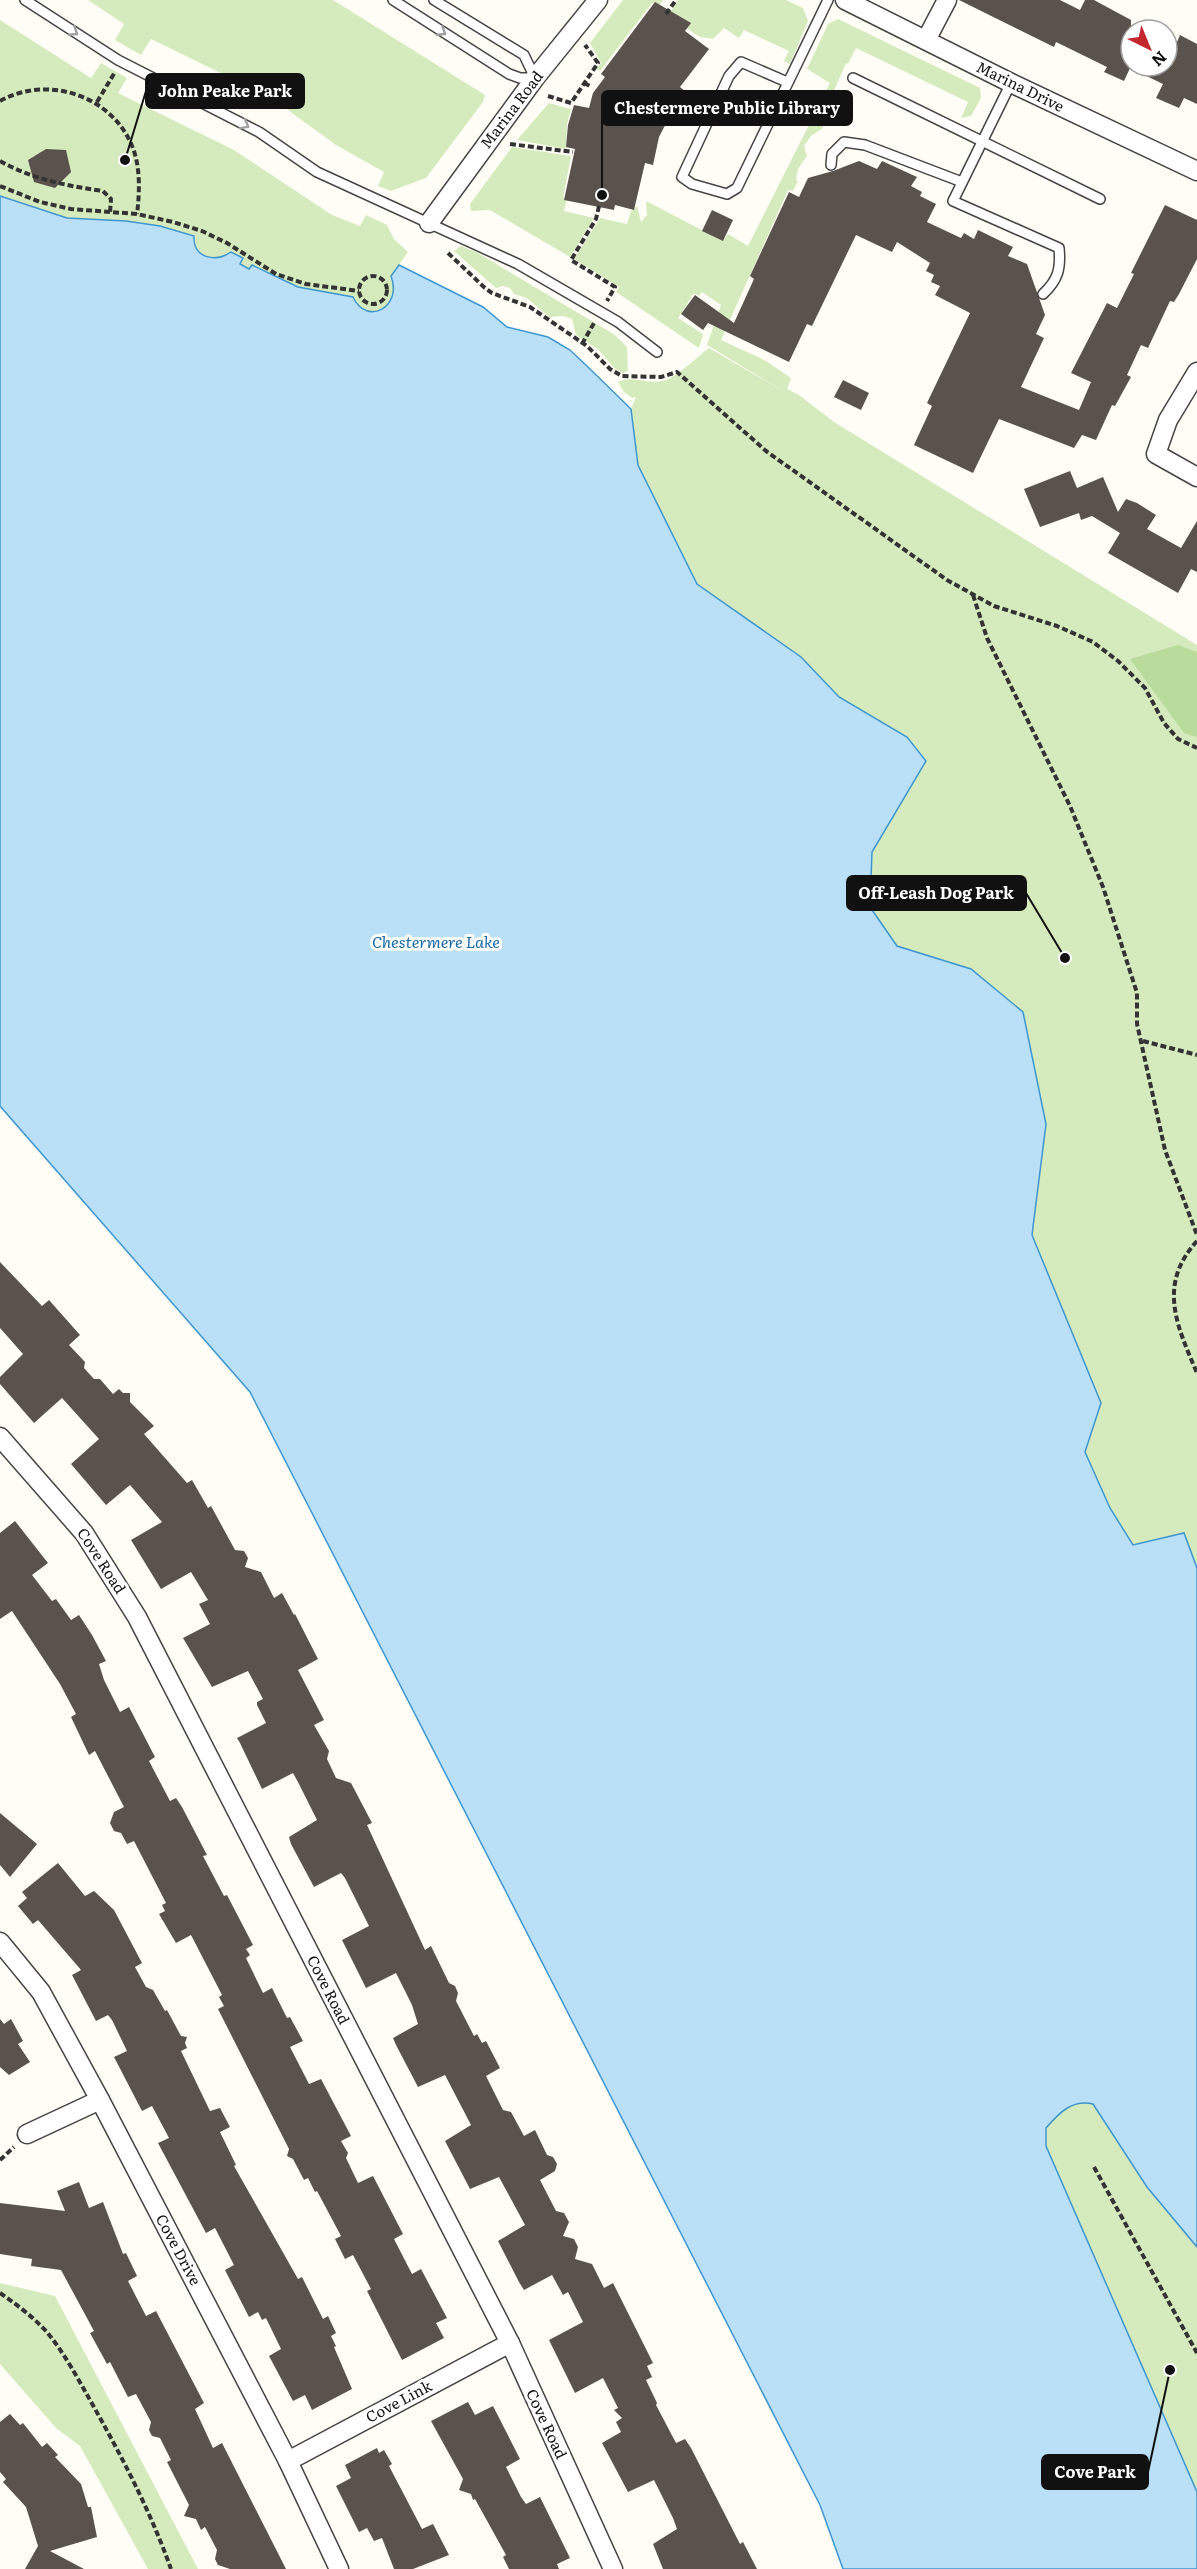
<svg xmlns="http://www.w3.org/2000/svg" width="1197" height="2569" viewBox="0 0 1197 2569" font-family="Literata,serif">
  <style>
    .green { fill: #d5ebbd }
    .forest { fill: #b9dc9c }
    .water { fill: #b9e0f7; stroke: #3f96cf; stroke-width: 1.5 }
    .building { fill: #5a524d }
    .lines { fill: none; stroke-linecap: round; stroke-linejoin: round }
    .lane-casing { stroke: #444; stroke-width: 12 }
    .street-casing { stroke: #444; stroke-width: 21 }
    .path { stroke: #333; stroke-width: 4; stroke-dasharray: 6 3; stroke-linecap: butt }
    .lane { stroke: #fff; stroke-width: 9 }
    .street { stroke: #fff; stroke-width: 18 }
    .oneway { stroke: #a0a0a0 }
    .labels { text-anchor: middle; stroke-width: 6; stroke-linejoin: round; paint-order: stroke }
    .street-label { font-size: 15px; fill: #111; stroke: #fff }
    .water-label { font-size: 16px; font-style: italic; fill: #1768a6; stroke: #fff }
    .leader { fill: none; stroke: #111; stroke-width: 2 }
    .callout-dot { fill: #111; stroke: #fff; stroke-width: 2 }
    .callout { fill: #111; stroke: #111; stroke-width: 2 }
    .callout-label { font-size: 16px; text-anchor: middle; font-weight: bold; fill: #fff }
  </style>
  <rect width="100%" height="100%" fill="#fffdf5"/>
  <g class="green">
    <polygon points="88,0 333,0 485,95 483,102 426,178 391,191 378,186 384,172 336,145 270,97 151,39 141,55 115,40 124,24"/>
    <polygon points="623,0 663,0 659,6 652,3 600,71 596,69 601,63 590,43"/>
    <polygon points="678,0 786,0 803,8 808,21 790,64 784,61 789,51 744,30 739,38 724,28 713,39 700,37 668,16"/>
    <path d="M838,19L980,88L981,98L971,116L961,118L968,102L856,48L848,64L846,63L830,100L850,111L821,121L823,128L811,136L804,146L807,156L798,169L796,180L798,181L793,191L788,190L721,340L766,361L791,378L787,389L799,395L834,422L1197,645V1568L1184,1533L1133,1545L1110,1508L1085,1452L1101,1403L1032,1235L1046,1124L971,969L897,946L870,907L872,852L926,760L907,737L839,697L801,657L697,584L638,465L631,409L636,397L632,398L624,392L618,382C632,374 651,386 666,380C679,375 697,357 709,348L788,394L707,345L721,305L702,292L699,296L694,293L678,318L703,334L699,348L616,292L619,287L574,259L600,218L627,224L631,211L637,206L641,222L647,215L646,201L723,241L728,234L748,246L830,83L807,69L828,24Z"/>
    <path d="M0,20L91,78L101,63L127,78L118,93L234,150L332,215L360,226L366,215L387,225L394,239L408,252L391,276C403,308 366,326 352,297L298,287L252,265L250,269L240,264L242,259L231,252C215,263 194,257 194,236L160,226L126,221L67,218L0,196Z"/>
    <polygon points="549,103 571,109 567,124 566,149 517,140"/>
    <polygon points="512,147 571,156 563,198 567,199 564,211 594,218 570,257 490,210 471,211 470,204"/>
    <polygon points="461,246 478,253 615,335 627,347 628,371 623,373 615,369 599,350 576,335 572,319 564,316 549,317 527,298 514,294 510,288 503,286 496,288 454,251"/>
    <polygon points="1082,2101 1093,2104 1147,2187 1197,2247 1197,2492 1046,2146 1046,2128 1061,2111"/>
    <polygon points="0,2283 55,2296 198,2569 148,2569 80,2446 56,2428 0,2364"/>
  </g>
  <polygon class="forest" points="1178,645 1197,652 1197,737 1184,733 1130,659"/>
  <path class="water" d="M0,196L67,218L126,221L160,226L194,236C193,258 215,263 231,252L243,258L240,264L249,269L252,265L298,287L353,297C366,326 403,308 391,276L399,265L483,307L507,327L548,337L570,350L589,368L631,409L638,465L697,584L801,657L839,697L907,737L926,761L872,852L870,907L897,946L971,969L1023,1012L1046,1124L1032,1235L1101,1403L1085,1452L1110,1508L1133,1545L1184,1533L1197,1568V2247L1147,2187L1093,2104C1072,2099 1059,2113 1046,2128V2146L1197,2492V2569H843L820,2505L250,1392L0,1106Z"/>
  <g class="building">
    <polygon points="959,0 1060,0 1080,10 1085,0 1094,0 1131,20 1131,66 1167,66 1167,37 1177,42 1180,35 1197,44 1197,104 1184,98 1179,108 1156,98 1163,84 1130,68 1124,81 1104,72 1107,67 1056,42 1054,47"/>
    <polygon points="655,2 691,23 685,31 709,49 680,87 687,93 673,110 659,137 653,165 645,163 634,210 615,205 614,210 564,200 575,149 566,147 568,125 574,105 589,108 593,93 605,77 601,74"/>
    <polygon points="46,149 66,150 71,172 55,188 34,182 28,160"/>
    <polygon points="859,161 877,169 882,161 917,177 911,186 922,192 920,196 936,204 927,222 961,238 964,233 974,239 978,230 1013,247 1008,256 1027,264 1045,315 1036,334 1044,338 1021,387 1079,410 1091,382 1071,373 1107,303 1117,308 1134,274 1131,273 1165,205 1197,220 1197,259 1179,294 1174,302 1170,301 1148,348 1141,345 1127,375 1131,377 1115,406 1112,405 1096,440 1082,435 1074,448 999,419 973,473 914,445 932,406 927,403 970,313 935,295 940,286 931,282 934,275 926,271 930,263 897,242 892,252 856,235 812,326 807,324 789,362 708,323 703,330 681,314 695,295 734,323 754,279 750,276 789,192 799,197 808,178 833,171"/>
    <polygon points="712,210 733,220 723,241 702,231"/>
    <polygon points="843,380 869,393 861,410 834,397"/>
    <polygon points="1070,471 1077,488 1103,477 1118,512 1126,499 1137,503 1156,515 1147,529 1181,548 1197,521 1197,572 1191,569 1178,593 1108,553 1120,533 1092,516 1081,520 1079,513 1040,527 1024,489"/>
    <polygon points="0,1262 42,1306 49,1300 80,1335 69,1345 85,1362 84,1368 94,1379 100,1379 113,1394 119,1389 123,1393 130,1393 130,1402 154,1426 144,1434 187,1483 192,1480 208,1508 211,1506 235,1550 244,1551 248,1558 245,1567 261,1572 274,1598 282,1593 294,1615 295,1614 318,1659 298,1670 324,1720 314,1725 329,1751 327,1759 336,1778 351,1783 372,1823 367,1825 425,1950 431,1946 449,1983 455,1986 458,1993 456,2001 474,2036 477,2034 482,2043 486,2041 500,2068 486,2076 503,2110 511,2112 524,2136 535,2130 547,2155 553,2157 557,2164 555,2171 540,2180 556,2211 564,2213 569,2222 563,2236 574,2239 578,2247 575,2259 592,2264 604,2288 613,2283 653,2363 647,2366 652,2377 646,2380 657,2403 656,2405 676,2443 685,2439 691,2448 740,2544 743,2542 757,2569 663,2569 653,2544 677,2529 673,2518 654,2480 628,2492 602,2443 621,2432 616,2422 622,2418 614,2410 618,2408 603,2378 575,2393 549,2340 583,2322 568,2292 563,2295 552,2275 524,2290 519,2282 498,2241 525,2225 499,2177 470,2189 445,2141 471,2125 445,2075 418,2087 396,2045 393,2038 418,2024 412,2005 396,1973 366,1988 342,1940 369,1926 345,1878 341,1873 314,1887 291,1844 289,1837 317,1820 299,1784 293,1773 262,1789 240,1743 237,1738 266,1723 257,1705 257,1702 263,1699 248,1671 212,1687 183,1638 210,1624 199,1604 208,1600 191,1572 161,1589 131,1540 162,1522 130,1485 106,1505 71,1464 99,1439 62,1398 34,1423 0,1384 0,1377 23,1354 0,1328"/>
    <polygon points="15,1521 48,1563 32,1575 52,1601 56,1599 71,1620 79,1615 92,1635 106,1661 99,1664 104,1680 120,1712 129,1707 155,1757 149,1761 170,1801 176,1798 182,1807 207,1855 203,1856 224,1896 227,1895 253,1945 246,1949 250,1955 246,1958 263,1993 272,1988 287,2018 290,2017 303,2041 290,2047 309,2084 321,2079 351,2136 341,2141 348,2153 346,2158 358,2183 373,2176 403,2234 394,2239 412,2274 421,2269 447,2318 436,2323 444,2338 402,2360 367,2291 371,2289 353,2255 345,2259 335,2239 341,2236 317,2191 315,2192 308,2178 304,2180 293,2159 287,2156 289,2149 218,2009 224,2006 219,1997 222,1995 191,1935 176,1943 159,1914 165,1911 162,1905 166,1903 134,1841 127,1844 121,1833 114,1831 110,1823 114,1812 124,1807 95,1751 89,1755 71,1717 76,1714 60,1684 12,1611 0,1619 0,1533"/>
    <polygon points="0,1813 37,1844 10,1877 0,1865"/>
    <polygon points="58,1863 85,1896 94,1891 114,1910 142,1963 135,1967 146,1987 153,1990 165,2011 167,2010 181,2036 187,2037 185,2043 187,2048 181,2051 210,2111 220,2108 230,2127 220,2132 236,2165 234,2166 298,2279 302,2277 323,2319 328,2316 336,2333 331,2336 336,2346 334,2347 352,2389 312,2410 305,2395 293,2401 269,2356 281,2349 266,2318 262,2320 258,2312 249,2317 225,2270 234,2265 215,2228 206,2233 158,2143 169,2138 152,2106 142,2111 114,2057 127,2051 112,2020 108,2015 96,2021 72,1975 81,1970 38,1920 33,1924 18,1906 27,1898 22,1892"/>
    <polygon points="0,2019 4,2024 11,2019 23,2041 18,2044 30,2062 9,2075 0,2067"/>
    <polygon points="79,2182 89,2208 103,2202 123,2254 126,2253 137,2276 128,2281 146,2316 156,2311 204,2403 195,2409 213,2448 222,2443 286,2569 230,2569 218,2565 215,2559 217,2550 205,2527 201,2530 196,2519 184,2516 189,2505 167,2462 171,2460 160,2438 152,2436 149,2430 151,2422 136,2394 128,2397 110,2362 107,2364 90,2333 94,2331 61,2270 31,2266 32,2259 0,2254 0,2203 65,2211 57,2191"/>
    <polygon points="468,2402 475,2415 493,2406 520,2459 506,2467 521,2497 526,2504 540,2497 570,2558 557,2564 559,2569 509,2569 503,2557 506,2555 475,2499 473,2500 471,2494 459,2490 463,2479 431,2421"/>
    <polygon points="10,2414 20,2425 23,2423 42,2447 47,2443 58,2455 55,2457 81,2484 88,2507 91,2507 97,2537 50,2551 84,2569 25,2569 38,2546 26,2507 3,2482 6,2479 0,2472 0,2422"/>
    <polygon points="377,2448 379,2453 384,2450 392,2464 389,2466 422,2529 433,2524 449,2555 413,2569 394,2569 382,2538 374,2541 367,2528 359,2532 336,2486 351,2478 345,2465"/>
  </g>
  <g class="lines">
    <defs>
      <g id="lane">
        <polyline points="25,0 118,60 259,132 317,172 518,264 618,322 657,352"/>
        <polyline points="393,0 509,74 520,78 535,78 524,55 434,0"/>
        <polyline points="853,78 1100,199"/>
        <polyline points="787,82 741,62 729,76 682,177 692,184 727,194 737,188 828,0"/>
        <path d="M1011,83L953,201L1059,248C1061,269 1058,280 1043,294"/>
        <polyline points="831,165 832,154 844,142 865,145 962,182"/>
      </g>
      <g id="street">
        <polyline points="845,0 1011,83 1197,171"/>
        <polyline points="926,40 947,0"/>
        <polyline points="429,223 535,78 598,0"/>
        <polyline points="1197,372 1168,420 1156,454 1197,477"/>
        <polyline points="0,1437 84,1533 137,1617 510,2343 613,2569"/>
        <polyline points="0,1942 41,1992 100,2100 288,2461 339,2569"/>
        <polyline points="27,2134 100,2100"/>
        <polyline points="288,2461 510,2343"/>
      </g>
    </defs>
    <use href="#lane" class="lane-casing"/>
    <use href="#street" class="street-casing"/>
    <g class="path">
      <polyline points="666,14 676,0"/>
      <polyline points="584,83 592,87"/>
      <polyline points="548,96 571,103 598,63 585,45"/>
      <path d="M0,101C54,71 126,102 137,163C140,180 139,198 137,214"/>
      <polyline points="97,102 115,72"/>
      <polyline points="510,144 573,152"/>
      <path d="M0,161C32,179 67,186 103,191L111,199L110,213"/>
      <polyline points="0,186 40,202 71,209 137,214 173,222 202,231 227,243 276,274 306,284 359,291"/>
      <polyline points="599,206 596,219 571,260 615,287 607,301"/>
      <polyline points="448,253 485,288 492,293 530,307 587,346 610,369 622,376 661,377 677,372 766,451 947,580 994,606 1057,626 1093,642 1118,661 1145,688 1164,723 1178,739 1197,748"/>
      <circle cx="373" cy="290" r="14"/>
      <polyline points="582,344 594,323"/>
      <polyline points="973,595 987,638 1070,806 1103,887 1137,993 1137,1024 1165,1150 1197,1235"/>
      <polyline points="1143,1041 1197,1055"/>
      <path d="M1197,1241C1157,1285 1177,1326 1197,1373"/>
      <polyline points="0,2160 14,2147"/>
      <polyline points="1094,2167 1197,2353"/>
      <path d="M0,2293C16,2304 32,2316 46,2331C63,2351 77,2377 90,2400C121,2455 150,2510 171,2569"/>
    </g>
    <use href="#lane" class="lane"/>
    <use href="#street" class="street"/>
  </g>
  <defs><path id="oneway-chevron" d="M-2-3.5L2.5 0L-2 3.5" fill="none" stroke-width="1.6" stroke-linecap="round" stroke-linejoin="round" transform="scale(1.5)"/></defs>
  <g class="oneway">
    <use href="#oneway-chevron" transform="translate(74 32) rotate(33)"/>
    <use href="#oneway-chevron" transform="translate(442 32) rotate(33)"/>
    <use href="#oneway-chevron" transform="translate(245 125) rotate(29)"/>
  </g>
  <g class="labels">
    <g class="street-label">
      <text transform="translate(1020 87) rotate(26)" y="5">Marina Drive</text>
      <text transform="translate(512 110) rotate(-53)" y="5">Marina Road</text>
      <text transform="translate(101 1561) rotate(57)" y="5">Cove Road</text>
      <text transform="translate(328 1990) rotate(63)" y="5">Cove Road</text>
      <text transform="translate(178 2250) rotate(62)" y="5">Cove Drive</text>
      <text transform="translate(399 2402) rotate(-28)" y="5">Cove Link</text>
      <text transform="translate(546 2424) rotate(65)" y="5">Cove Road</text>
    </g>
    <g class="water-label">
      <text x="436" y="948">Chestermere Lake</text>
    </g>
  </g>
  <path class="leader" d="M125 160L146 91M602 195L602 108M1065 958L1026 893M1170 2370L1148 2472"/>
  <g class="callout-dot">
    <circle cx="125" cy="160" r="6"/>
    <circle cx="602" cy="195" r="6"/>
    <circle cx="1065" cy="958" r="6"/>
    <circle cx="1170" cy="2370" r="6"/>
  </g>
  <g class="callout">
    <rect x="146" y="74" width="158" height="34" rx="6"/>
    <rect x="602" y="91" width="250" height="34" rx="6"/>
    <rect x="847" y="876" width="179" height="34" rx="6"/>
    <rect x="1042" y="2455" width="106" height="34" rx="6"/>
  </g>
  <g class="callout-label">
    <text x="225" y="97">John Peake Park</text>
    <text x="727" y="114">Chestermere Public Library</text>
    <text x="936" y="899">Off-Leash Dog Park</text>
    <text x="1095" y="2478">Cove Park</text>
  </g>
  <g transform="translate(1149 48) rotate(137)"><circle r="28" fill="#ffffff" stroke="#a0a0a0" stroke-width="1.5"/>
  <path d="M0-4.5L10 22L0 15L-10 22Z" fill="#c4262e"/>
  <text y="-9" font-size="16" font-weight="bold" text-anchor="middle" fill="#111111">N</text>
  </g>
</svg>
